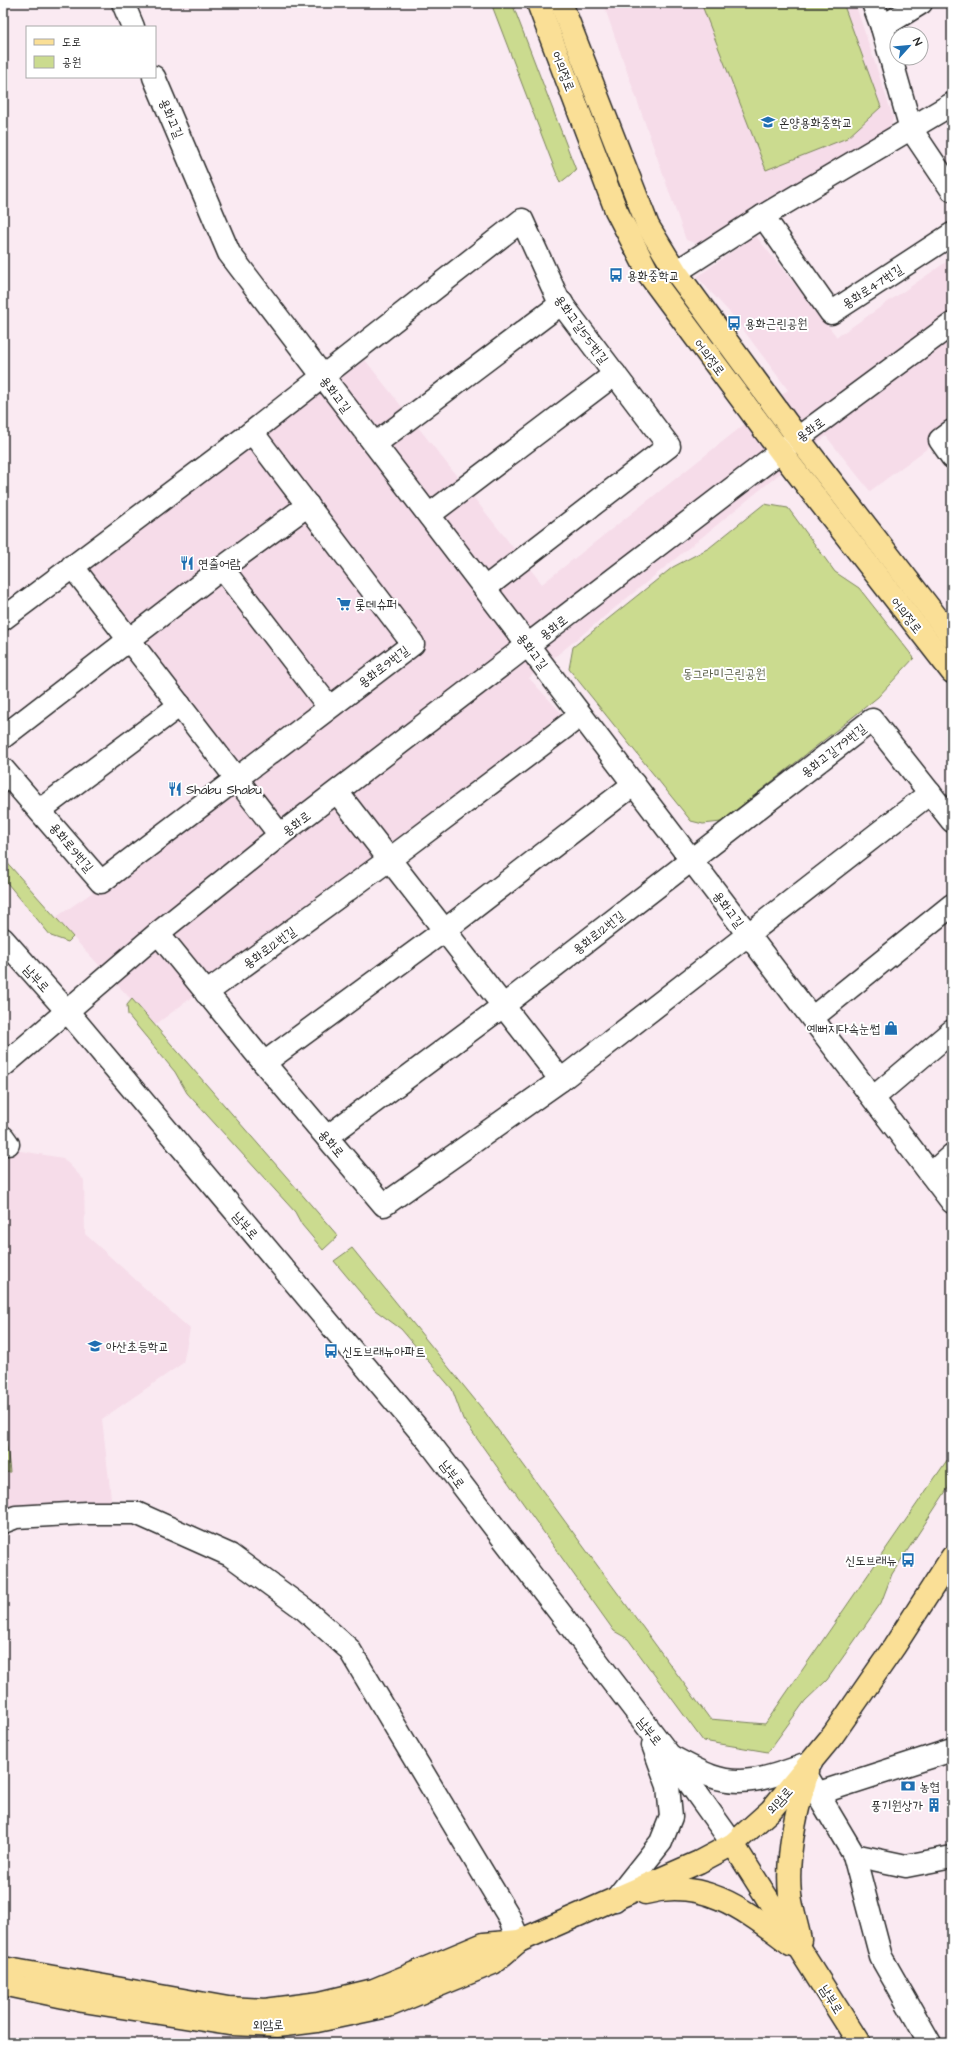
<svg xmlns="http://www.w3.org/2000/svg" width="955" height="2046" viewBox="0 0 955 2046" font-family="'Architects Daughter','Poor Story',sans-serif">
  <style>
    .built { fill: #f6dce9 }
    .green { fill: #cbdb8f; stroke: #7b835d }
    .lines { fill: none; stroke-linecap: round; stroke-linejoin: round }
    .minor-casing { stroke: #2b2b2b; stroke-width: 25 }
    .major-casing { stroke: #2b2b2b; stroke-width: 25 }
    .minor { stroke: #fff; stroke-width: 22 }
    .major { stroke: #fadf96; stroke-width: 22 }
    .labels { text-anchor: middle; stroke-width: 4; stroke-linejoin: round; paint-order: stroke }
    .street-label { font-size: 13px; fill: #2b2b2b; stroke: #fff }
    .poi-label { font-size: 13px; fill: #2b2b2b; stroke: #fff; text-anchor: start }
    .park-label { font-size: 13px; fill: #5b6049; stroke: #fff }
  </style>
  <rect width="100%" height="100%" fill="#faeaf2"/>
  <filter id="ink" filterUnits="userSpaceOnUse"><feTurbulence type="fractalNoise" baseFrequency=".025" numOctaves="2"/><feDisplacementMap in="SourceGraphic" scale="8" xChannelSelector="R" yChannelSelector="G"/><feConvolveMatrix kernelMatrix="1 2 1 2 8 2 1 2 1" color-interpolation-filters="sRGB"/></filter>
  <g filter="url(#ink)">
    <g class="built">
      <polygon points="603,3 855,3 893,117 891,128 776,194 697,244 686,240"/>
      <polygon points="755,235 837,337 952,258 952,430 870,491 826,436 529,678 566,718 155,1025 55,918 255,781 84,567 365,360 542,584 788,390 733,316 697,277"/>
      <polygon points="3,1148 63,1158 84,1180 85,1234 190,1329 183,1363 102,1419 112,1507 19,1505 3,1511"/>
    </g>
    <g class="green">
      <polygon points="491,3 512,3 576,170 560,183"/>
      <polygon points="701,3 843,3 881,107 847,138 766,170"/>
      <polygon points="764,504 788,508 835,572 859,588 914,658 878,697 721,822 703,824 691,821 569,669 573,647 673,567 709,548"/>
      <polygon points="3,858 73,937 68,942 51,936 3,878"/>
      <polygon points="132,999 338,1236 323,1250 302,1225 295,1212 187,1093 175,1072 128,1015 127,1005"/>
      <polygon points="352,1248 484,1411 710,1719 765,1724 952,1453 952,1482 892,1574 881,1603 827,1680 805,1701 768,1752 703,1741 628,1639 614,1631 463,1419 452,1389 401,1329 375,1310 334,1261"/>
      <polygon points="3,1411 10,1472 3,1473"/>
    </g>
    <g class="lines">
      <defs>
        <g id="minor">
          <polyline points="123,3 133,27"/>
          <polyline points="873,3 882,27 911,129 952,190"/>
          <polyline points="882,27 921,3"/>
          <polyline points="154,77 229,253 952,1202"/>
          <polyline points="763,216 831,313 952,234"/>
          <polyline points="676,272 763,216 952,104"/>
          <polyline points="952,431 940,440 952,457"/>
          <polyline points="375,444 562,303"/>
          <polyline points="429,515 615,374"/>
          <polyline points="72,566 280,835"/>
          <polyline points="222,568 329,707"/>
          <polyline points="3,619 252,432 522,220 558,299 669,446 485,588"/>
          <polyline points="3,737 222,568 308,505"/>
          <polyline points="3,769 101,882 413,644 252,432"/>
          <polyline points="337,792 561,1080"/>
          <polyline points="40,810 180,705"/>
          <polyline points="158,933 264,1063 384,1205 561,1080 930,793"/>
          <polyline points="3,939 67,1011 429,1442 670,1756 733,1844"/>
          <polyline points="206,993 390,859 581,715"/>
          <polyline points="812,1018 952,905"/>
          <polyline points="264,1063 445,930 634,784"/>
          <polyline points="3,1066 158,933 280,835 798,438 952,324"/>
          <polyline points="873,1098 952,1031"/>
          <polyline points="3,1137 8,1144"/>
          <polyline points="327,1137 503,1006 872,720 952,821"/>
          <polyline points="931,1174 952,1155"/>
          <polyline points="3,1522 16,1517 86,1513 136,1513 230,1555 304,1609 349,1649 508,1915 519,1941"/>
          <path d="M672,1757C685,1764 698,1771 711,1776C746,1789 778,1774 811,1763"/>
          <polyline points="807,1776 854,1855 881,1957 930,2043"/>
          <polyline points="819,1793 952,1750"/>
          <polyline points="854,1855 906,1866 952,1857"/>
          <polyline points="615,1900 661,1842 671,1817 668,1786 653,1745"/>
        </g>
        <g id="major">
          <polyline points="538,3 616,210 650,276 780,451 952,672"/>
          <polyline points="561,3 648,226 676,272 798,438 952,637"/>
          <polyline points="733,1844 859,2043"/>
          <path d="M645,1893C706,1877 747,1912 792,1945"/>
          <path d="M800,1940C797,1925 792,1910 790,1895C786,1854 796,1810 808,1771"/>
          <polyline points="3,1968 228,2008 265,2010 320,2003 374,1990 484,1944 519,1941"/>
          <polyline points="3,1984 83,2001 229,2024 277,2026 317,2021 388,2006 493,1963 519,1941 699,1862 733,1844 771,1810 833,1735 894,1647 952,1557"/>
        </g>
      </defs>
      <use href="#minor" class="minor-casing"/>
      <use href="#major" class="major-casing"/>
      <use href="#minor" class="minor"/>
      <use href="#major" class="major"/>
    </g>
  </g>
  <defs>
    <symbol id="school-bare" viewBox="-9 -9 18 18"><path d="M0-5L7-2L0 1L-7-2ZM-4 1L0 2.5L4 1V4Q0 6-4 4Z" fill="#1f6fb2" stroke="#fff" stroke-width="2.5" paint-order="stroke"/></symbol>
    <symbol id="bus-bare" viewBox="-9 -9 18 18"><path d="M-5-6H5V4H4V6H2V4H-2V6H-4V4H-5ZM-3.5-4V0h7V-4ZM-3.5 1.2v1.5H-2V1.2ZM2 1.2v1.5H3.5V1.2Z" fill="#1f6fb2" stroke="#fff" stroke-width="2.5" paint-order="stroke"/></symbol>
    <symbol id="restaurant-bare" viewBox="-9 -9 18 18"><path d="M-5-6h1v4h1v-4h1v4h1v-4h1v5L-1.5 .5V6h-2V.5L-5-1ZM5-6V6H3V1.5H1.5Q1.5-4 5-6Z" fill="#1f6fb2" stroke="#fff" stroke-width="2.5" paint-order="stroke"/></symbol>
    <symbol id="supermarket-bare" viewBox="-9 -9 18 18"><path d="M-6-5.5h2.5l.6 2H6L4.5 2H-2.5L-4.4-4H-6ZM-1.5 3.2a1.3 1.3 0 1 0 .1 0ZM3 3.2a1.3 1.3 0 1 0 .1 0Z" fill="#1f6fb2" stroke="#fff" stroke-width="2.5" paint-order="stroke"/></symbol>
    <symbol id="shop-bare" viewBox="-9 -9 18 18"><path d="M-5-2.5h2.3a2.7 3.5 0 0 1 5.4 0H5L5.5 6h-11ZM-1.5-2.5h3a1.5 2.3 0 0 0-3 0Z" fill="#1f6fb2" stroke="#fff" stroke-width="2.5" paint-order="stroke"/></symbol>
    <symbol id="bank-bare" viewBox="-9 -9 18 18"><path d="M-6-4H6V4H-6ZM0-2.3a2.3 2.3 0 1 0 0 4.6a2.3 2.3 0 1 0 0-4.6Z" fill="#1f6fb2" stroke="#fff" stroke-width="2.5" paint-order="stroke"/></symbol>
    <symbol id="building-bare" viewBox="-9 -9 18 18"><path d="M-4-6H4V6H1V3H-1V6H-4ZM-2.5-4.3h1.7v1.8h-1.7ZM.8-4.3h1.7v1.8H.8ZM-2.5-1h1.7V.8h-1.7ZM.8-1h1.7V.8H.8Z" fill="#1f6fb2" stroke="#fff" stroke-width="2.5" paint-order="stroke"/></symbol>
  </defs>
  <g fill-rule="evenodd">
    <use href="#school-bare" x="758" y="112" width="20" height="20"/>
    <use href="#bus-bare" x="606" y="265" width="20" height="20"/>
    <use href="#bus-bare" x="724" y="313" width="20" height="20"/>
    <use href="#restaurant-bare" x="177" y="553" width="20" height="20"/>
    <use href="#supermarket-bare" x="334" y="594" width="20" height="20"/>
    <use href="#restaurant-bare" x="165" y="779" width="20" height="20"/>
    <use href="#shop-bare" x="881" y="1018" width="20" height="20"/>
    <use href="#school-bare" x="85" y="1336" width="20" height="20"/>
    <use href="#bus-bare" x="321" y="1341" width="20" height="20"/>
    <use href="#bus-bare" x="898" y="1550" width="20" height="20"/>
    <use href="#bank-bare" x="898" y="1776" width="20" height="20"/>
    <use href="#building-bare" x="924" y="1795" width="20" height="20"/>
  </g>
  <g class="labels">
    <g class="street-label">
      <text transform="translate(564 71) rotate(69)" y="5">어의정로</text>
      <text transform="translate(172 118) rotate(67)" y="5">용화고길</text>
      <text transform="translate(872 286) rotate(-33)" y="5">용화로47번길</text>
      <text transform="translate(582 329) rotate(54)" y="5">용화고길55번길</text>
      <text transform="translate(710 357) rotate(53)" y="5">어의정로</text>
      <text transform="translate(336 394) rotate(53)" y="5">용화고길</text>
      <text transform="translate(810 429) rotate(-36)" y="5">용화로</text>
      <text transform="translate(907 615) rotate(52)" y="5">어의정로</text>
      <text transform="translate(553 627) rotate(-38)" y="5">용화로</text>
      <text transform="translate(533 651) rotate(53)" y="5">용화고길</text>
      <text transform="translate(383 666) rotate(-37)" y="5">용화로9번길</text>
      <text transform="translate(833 750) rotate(-38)" y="5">용화고길79번길</text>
      <text transform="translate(296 823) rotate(-37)" y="5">용화로</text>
      <text transform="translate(72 847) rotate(50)" y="5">용화로9번길</text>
      <text transform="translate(729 909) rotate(53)" y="5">용화고길</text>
      <text transform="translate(598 932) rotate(-38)" y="5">용화로12번길</text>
      <text transform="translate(269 947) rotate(-36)" y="5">용화로12번길</text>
      <text transform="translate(37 978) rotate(48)" y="5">남부로</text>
      <text transform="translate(332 1143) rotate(50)" y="5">용화로</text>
      <text transform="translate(246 1225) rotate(50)" y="5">남부로</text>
      <text transform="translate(453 1474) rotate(53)" y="5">남부로</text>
      <text transform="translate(650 1731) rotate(52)" y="5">남부로</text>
      <text transform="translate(779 1800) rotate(-48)" y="5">외암로</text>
      <text transform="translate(832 1999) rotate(58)" y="5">남부로</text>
      <text transform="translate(268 2024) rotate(-1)" y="5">외암로</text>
    </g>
    <g class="poi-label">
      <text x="779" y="127">온양용화중학교</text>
      <text x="627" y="280">용화중학교</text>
      <text x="745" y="328">용화근린공원</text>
      <text x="198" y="568">연출어람</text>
      <text x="355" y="609">롯데슈퍼</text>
      <text x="186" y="794">Shabu Shabu</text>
      <text x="880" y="1033" text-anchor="end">예뻐지다속눈썹</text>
      <text x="106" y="1351">아산초등학교</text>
      <text x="342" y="1356">신도브래뉴아파트</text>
      <text x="897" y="1565" text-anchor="end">신도브래뉴</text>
      <text x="919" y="1791">농협</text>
      <text x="923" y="1810" text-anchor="end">풍기원상가</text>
    </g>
    <g class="park-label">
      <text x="724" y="678">동그라미근린공원</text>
    </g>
  </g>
  <rect width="955" height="2046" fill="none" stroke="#fff" stroke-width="16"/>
  <rect x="8" y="8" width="939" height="2030" fill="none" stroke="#2b2b2b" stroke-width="1.5" filter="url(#ink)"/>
  <rect x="26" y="26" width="130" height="52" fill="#ffffff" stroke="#aaaaaa"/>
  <rect x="34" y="39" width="20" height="6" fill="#fadf96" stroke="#aaaaaa"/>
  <text x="62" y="46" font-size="12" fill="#2b2b2b">도로</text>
  <rect x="34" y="56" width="20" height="12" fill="#cbdb8f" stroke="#aaaaaa"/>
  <text x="62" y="66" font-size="12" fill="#2b2b2b">공원</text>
  <g transform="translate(909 46) rotate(63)"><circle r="19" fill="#ffffff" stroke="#aaaaaa"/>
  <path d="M0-3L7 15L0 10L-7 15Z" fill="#1f6fb2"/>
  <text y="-6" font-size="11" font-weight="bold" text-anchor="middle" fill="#2b2b2b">N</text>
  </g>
</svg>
